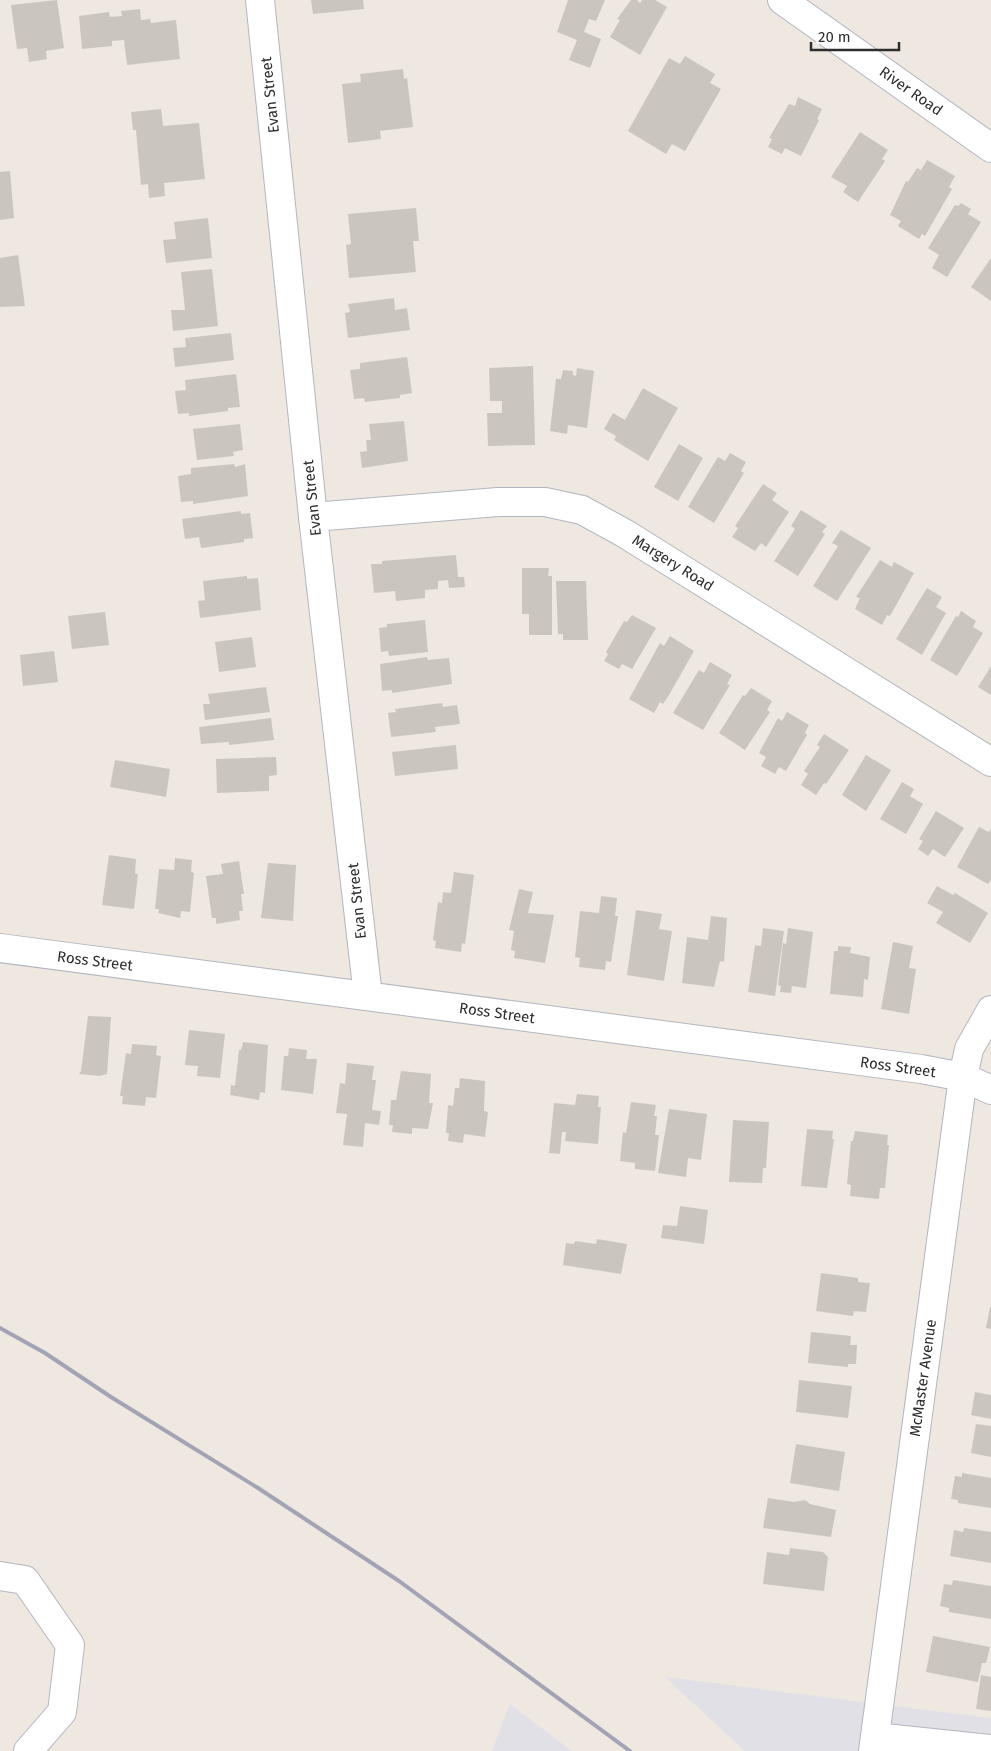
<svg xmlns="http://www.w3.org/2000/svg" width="991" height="1751" viewBox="0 0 991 1751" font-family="'Fira Sans',sans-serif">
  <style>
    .industrial { fill: #e2e0e7 }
    .building { fill: #cac6be }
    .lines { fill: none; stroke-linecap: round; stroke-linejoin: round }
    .minor-casing { stroke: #b3b5c0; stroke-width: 30 }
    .minor { stroke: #fff; stroke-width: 28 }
    .rail { stroke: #a2a4b6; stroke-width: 4 }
    .labels { text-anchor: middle; stroke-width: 4; stroke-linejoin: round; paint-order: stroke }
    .street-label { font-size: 15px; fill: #2d2d2d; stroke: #fff }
  </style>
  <rect width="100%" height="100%" fill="#eee8e0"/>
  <g class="industrial">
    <polygon points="665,1677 991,1718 991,1751 745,1751"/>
    <polygon points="510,1704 572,1751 492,1751"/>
  </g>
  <g class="building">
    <polygon points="57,0 64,48 46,51 47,59 29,62 27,48 17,49 11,5"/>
    <polygon points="311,0 363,0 364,9 313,14"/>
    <polygon points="568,0 605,0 596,21 589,19 584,32 601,39 590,68 569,60 577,40 557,32"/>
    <polygon points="631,0 637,0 640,3 642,0 655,0 667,7 640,55 610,37 620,20 617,19"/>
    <polygon points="140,9 141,20 150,19 151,23 176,20 180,59 127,65 124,40 112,41 112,46 82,49 79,16 109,12 110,17 122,16 121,11"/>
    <polygon points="685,56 715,74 710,83 721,89 685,151 672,144 666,154 628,131 669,58 680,64"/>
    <polygon points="403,69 404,79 407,78 413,127 380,131 381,139 348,143 342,84 361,82 360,74"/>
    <polygon points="798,97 822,109 817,119 819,120 801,156 785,148 782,154 768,147 772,139 769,138 789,104 795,106"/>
    <polygon points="161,109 163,126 199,123 205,179 164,183 165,196 149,198 148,184 141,185 136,130 133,130 131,112"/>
    <polygon points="860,132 888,150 882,159 885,161 858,202 843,192 847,186 831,177"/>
    <polygon points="927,160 955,176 949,187 952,189 925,236 922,234 919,239 898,226 901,221 890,215 906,181 908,182 917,168 921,170"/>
    <polygon points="10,171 14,218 0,220 0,172"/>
    <polygon points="961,203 971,209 968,214 981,222 947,277 932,268 939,255 928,248 955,205 958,206"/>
    <polygon points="416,208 419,241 413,241 416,272 349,278 346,245 351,244 348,214"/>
    <polygon points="208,218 212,258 166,263 163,240 176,239 174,222"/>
    <polygon points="18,255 25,306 0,307 0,258"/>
    <polygon points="991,258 991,301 971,287"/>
    <polygon points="212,269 218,326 173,331 171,310 185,310 181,272"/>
    <polygon points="394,298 395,310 407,308 410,330 348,338 345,313 350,312 348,304"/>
    <polygon points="231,333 234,360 175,367 173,348 186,347 185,338"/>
    <polygon points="407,357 412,393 400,395 400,398 365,402 364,398 354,399 350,370 360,369 360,363"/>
    <polygon points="533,366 535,445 488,446 487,413 502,413 502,401 490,401 489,368"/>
    <polygon points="577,368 594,371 587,428 568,425 567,434 550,431 556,379 561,379 563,370 573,371 573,375 576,376"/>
    <polygon points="236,374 240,407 228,408 228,411 189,416 189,413 178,414 175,391 186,390 185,380"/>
    <polygon points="643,388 678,408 648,461 614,440 616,436 604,429 613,413 625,420"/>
    <polygon points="404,421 408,461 362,468 360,452 367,451 366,440 371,440 369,424"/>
    <polygon points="240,424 243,450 233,452 234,456 197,460 193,429"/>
    <polygon points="679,444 703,458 678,501 654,487"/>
    <polygon points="730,453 746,462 741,471 744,473 714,523 688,507 718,457 725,461"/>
    <polygon points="234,464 235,467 245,464 248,496 193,504 193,501 181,502 178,476 191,474 191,468"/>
    <polygon points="763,484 777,493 772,500 789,512 766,547 761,543 755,551 732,537 738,528 735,526"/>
    <polygon points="801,510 827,526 822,532 825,534 798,576 774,561 795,529 791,526"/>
    <polygon points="241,511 241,514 250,513 253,538 244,539 244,542 201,548 199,537 185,539 182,519"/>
    <polygon points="841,530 871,548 837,601 813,586 838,546 832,543"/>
    <polygon points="456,555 458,577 464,577 465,587 449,588 448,580 438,581 438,589 425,590 425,598 396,601 395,591 374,593 371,564 382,564 382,561"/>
    <polygon points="880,560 892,567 894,562 914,573 890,616 887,615 882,625 855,609 860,598 856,597"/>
    <polygon points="522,568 549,568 548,576 552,576 552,635 529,635 529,614 522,614"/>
    <polygon points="247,576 247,579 258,578 261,610 200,618 198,601 205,600 203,581"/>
    <polygon points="556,581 586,581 588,640 563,640 563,634 558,634"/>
    <polygon points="927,588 942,597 936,607 946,613 922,655 896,639"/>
    <polygon points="961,611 976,621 973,627 983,633 957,676 930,660 956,616 958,617"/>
    <polygon points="105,612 109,645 72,649 68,616"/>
    <polygon points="632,615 656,628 632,669 622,664 619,669 604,661 608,654 606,652 624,621 627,622"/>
    <polygon points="425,620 428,652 389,656 388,651 381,652 379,628 387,627 387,624"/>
    <polygon points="670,636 694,651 669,695 663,704 660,702 654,713 629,699 660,643 664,646"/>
    <polygon points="252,637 256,667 219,672 215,642"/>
    <polygon points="54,651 58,682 23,686 20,655"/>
    <polygon points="427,657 428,660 449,658 452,684 392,693 392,690 382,691 380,664"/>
    <polygon points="710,662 732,675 727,684 730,685 703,730 673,713 699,670 704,673"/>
    <polygon points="991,666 991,695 978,687"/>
    <polygon points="266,687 270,712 205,720 203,704 210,704 208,694"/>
    <polygon points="751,688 772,701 767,710 770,712 745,750 719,733 743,695 745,696"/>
    <polygon points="442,703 443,707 457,705 460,724 435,727 436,732 391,737 388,713 396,712 395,709"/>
    <polygon points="787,712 809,725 805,733 807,735 786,771 779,767 775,774 761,766 766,757 759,753 778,718 782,721"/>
    <polygon points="271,718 274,740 229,745 229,742 201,744 199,727"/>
    <polygon points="824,734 849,750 826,784 824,783 816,795 801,785 808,774 804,771 820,747 817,745"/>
    <polygon points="456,745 458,769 395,776 392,752"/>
    <polygon points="866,755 891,770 866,811 842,795"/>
    <polygon points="276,757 277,775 269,776 269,791 217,793 216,759"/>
    <polygon points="115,760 170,769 166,797 110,787"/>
    <polygon points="902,782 914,789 910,796 923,804 906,834 880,819"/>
    <polygon points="936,811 964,828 945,857 933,849 928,856 918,849 923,841 919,839"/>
    <polygon points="979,827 989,832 991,828 991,880 988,884 957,867"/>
    <polygon points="109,855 136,859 135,874 138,874 134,909 102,905"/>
    <polygon points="175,858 192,860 191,872 194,873 190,912 181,911 180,918 158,913 159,909 155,909 159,869 174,870"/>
    <polygon points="239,861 244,894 241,894 243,911 239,911 240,920 216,924 216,918 212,918 206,876 223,874 221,864"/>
    <polygon points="268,863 296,865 293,921 261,918"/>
    <polygon points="454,872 474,875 465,944 462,943 461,952 435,948 436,941 433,940 438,902 442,903 443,892 451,893"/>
    <polygon points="937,886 953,895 955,893 988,913 970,943 936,923 943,912 927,903"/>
    <polygon points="519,889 533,892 528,913 554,915 545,963 514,958 515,951 511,950 514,931 509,930"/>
    <polygon points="601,896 617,898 615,916 618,916 611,962 606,961 605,970 579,967 580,958 575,957 580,911 599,913"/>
    <polygon points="636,910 662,914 659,929 672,931 664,981 627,975"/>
    <polygon points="711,916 727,918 724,962 720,961 714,987 682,983 687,937 708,940"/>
    <polygon points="763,928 784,931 775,996 748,992 755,945 761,946"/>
    <polygon points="788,928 813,932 806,988 792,986 791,993 780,992 781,986 778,985 783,943 786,944"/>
    <polygon points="893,942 913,946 909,968 916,969 909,1014 881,1009"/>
    <polygon points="838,946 851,947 850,953 870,957 868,980 864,979 863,997 830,994 834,951 838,951"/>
    <polygon points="88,1016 111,1017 107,1074 99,1076 79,1074 81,1071"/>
    <polygon points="189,1030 225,1034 220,1078 197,1076 198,1066 185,1065"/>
    <polygon points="243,1042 268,1045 265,1093 260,1092 259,1100 230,1095 231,1085 235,1086 239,1050 241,1050"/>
    <polygon points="132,1044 157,1046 156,1055 161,1056 156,1098 146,1097 145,1106 122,1104 123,1096 120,1096 126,1053 131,1054"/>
    <polygon points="289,1048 307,1050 306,1059 317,1059 313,1094 281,1090 284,1056 288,1056"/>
    <polygon points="347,1063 374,1066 372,1080 376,1080 372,1110 381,1111 379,1125 365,1123 363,1147 343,1145 347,1114 336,1113 340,1083 345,1084"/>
    <polygon points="401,1071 431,1074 429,1103 433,1103 428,1129 412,1128 412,1134 392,1132 393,1125 389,1125 391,1100 396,1100"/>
    <polygon points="460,1078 485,1081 484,1111 488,1112 485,1137 464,1134 463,1143 448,1141 449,1133 446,1133 448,1105 453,1106 455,1088 459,1088"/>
    <polygon points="577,1094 599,1096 598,1107 601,1107 598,1144 565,1141 566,1132 562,1132 560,1154 549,1153 554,1103 575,1105"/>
    <polygon points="631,1102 656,1105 654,1116 657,1116 655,1135 659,1135 655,1171 635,1169 635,1163 620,1161 623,1132 626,1133"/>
    <polygon points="669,1109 707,1114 701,1160 688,1158 686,1177 658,1173"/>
    <polygon points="733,1120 769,1122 766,1168 763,1168 762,1183 729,1182"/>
    <polygon points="807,1129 833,1131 832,1139 834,1139 827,1188 801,1186"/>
    <polygon points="855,1131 888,1135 887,1145 889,1145 885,1188 880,1188 879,1199 850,1196 851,1185 847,1184 851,1141 853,1141"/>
    <polygon points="680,1206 708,1210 704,1244 661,1238 663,1225 677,1226"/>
    <polygon points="597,1239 627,1244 621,1274 563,1265 566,1243 574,1244 575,1241 596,1244"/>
    <polygon points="821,1273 858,1278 858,1282 870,1283 866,1312 854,1311 853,1316 816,1311"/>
    <polygon points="990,1307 991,1307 991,1329 986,1328"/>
    <polygon points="811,1332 851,1336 850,1345 857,1345 856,1364 848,1364 848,1367 808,1363"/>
    <polygon points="799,1380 852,1386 848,1418 796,1412"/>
    <polygon points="975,1392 991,1395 991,1419 971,1415"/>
    <polygon points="976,1424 991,1426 991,1457 971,1453"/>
    <polygon points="796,1444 845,1452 839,1491 790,1483"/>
    <polygon points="962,1473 991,1478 991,1508 958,1503 958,1500 951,1499 955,1476 962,1477"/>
    <polygon points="768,1498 794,1502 805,1500 810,1504 836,1510 831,1537 763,1528"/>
    <polygon points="964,1528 991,1532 991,1563 950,1556 954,1530 963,1532"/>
    <polygon points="790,1548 823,1552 828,1557 824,1591 763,1584 767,1552 789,1555"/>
    <polygon points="953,1580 991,1586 991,1619 949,1612 949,1608 940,1606 944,1584 952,1585"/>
    <polygon points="933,1636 990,1647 986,1663 982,1663 978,1682 926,1672"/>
    <polygon points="981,1675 991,1677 991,1711 976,1709"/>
  </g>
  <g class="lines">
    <defs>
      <g id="minor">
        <polyline points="260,0 313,517 368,996"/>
        <polyline points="782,0 991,148"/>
        <polyline points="313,517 498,502 545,502 582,510 624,533 991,762"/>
        <polyline points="0,948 921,1069 963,1077 991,1090"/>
        <polyline points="0,1576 25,1580 70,1645 62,1712 28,1751"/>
        <polyline points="875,1737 991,1749"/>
        <polyline points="873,1751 963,1077 969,1049 991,1010"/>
      </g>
    </defs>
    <use href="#minor" class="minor-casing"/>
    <use href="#minor" class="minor"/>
    <polyline class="rail" points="0,1328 45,1353 111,1397 258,1488 399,1581 630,1751"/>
  </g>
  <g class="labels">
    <g class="street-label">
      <text transform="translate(911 91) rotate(35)" y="5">River Road</text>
      <text transform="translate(270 95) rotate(-96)" y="5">Evan Street</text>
      <text transform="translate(312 498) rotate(-96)" y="5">Evan Street</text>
      <text transform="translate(673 563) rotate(32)" y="5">Margery Road</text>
      <text transform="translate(357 901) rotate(-96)" y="5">Evan Street</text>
      <text transform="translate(95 961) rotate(7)" y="5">Ross Street</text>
      <text transform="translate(497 1013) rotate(8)" y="5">Ross Street</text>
      <text transform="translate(898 1067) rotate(8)" y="5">Ross Street</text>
      <text transform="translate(923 1378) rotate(-82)" y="5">McMaster Avenue</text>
    </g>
  </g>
  <path d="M811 42v8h88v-8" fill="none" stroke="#2d2d2d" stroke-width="2.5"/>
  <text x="818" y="42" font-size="15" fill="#2d2d2d" stroke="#ffffff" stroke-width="4" paint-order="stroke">20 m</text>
</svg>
